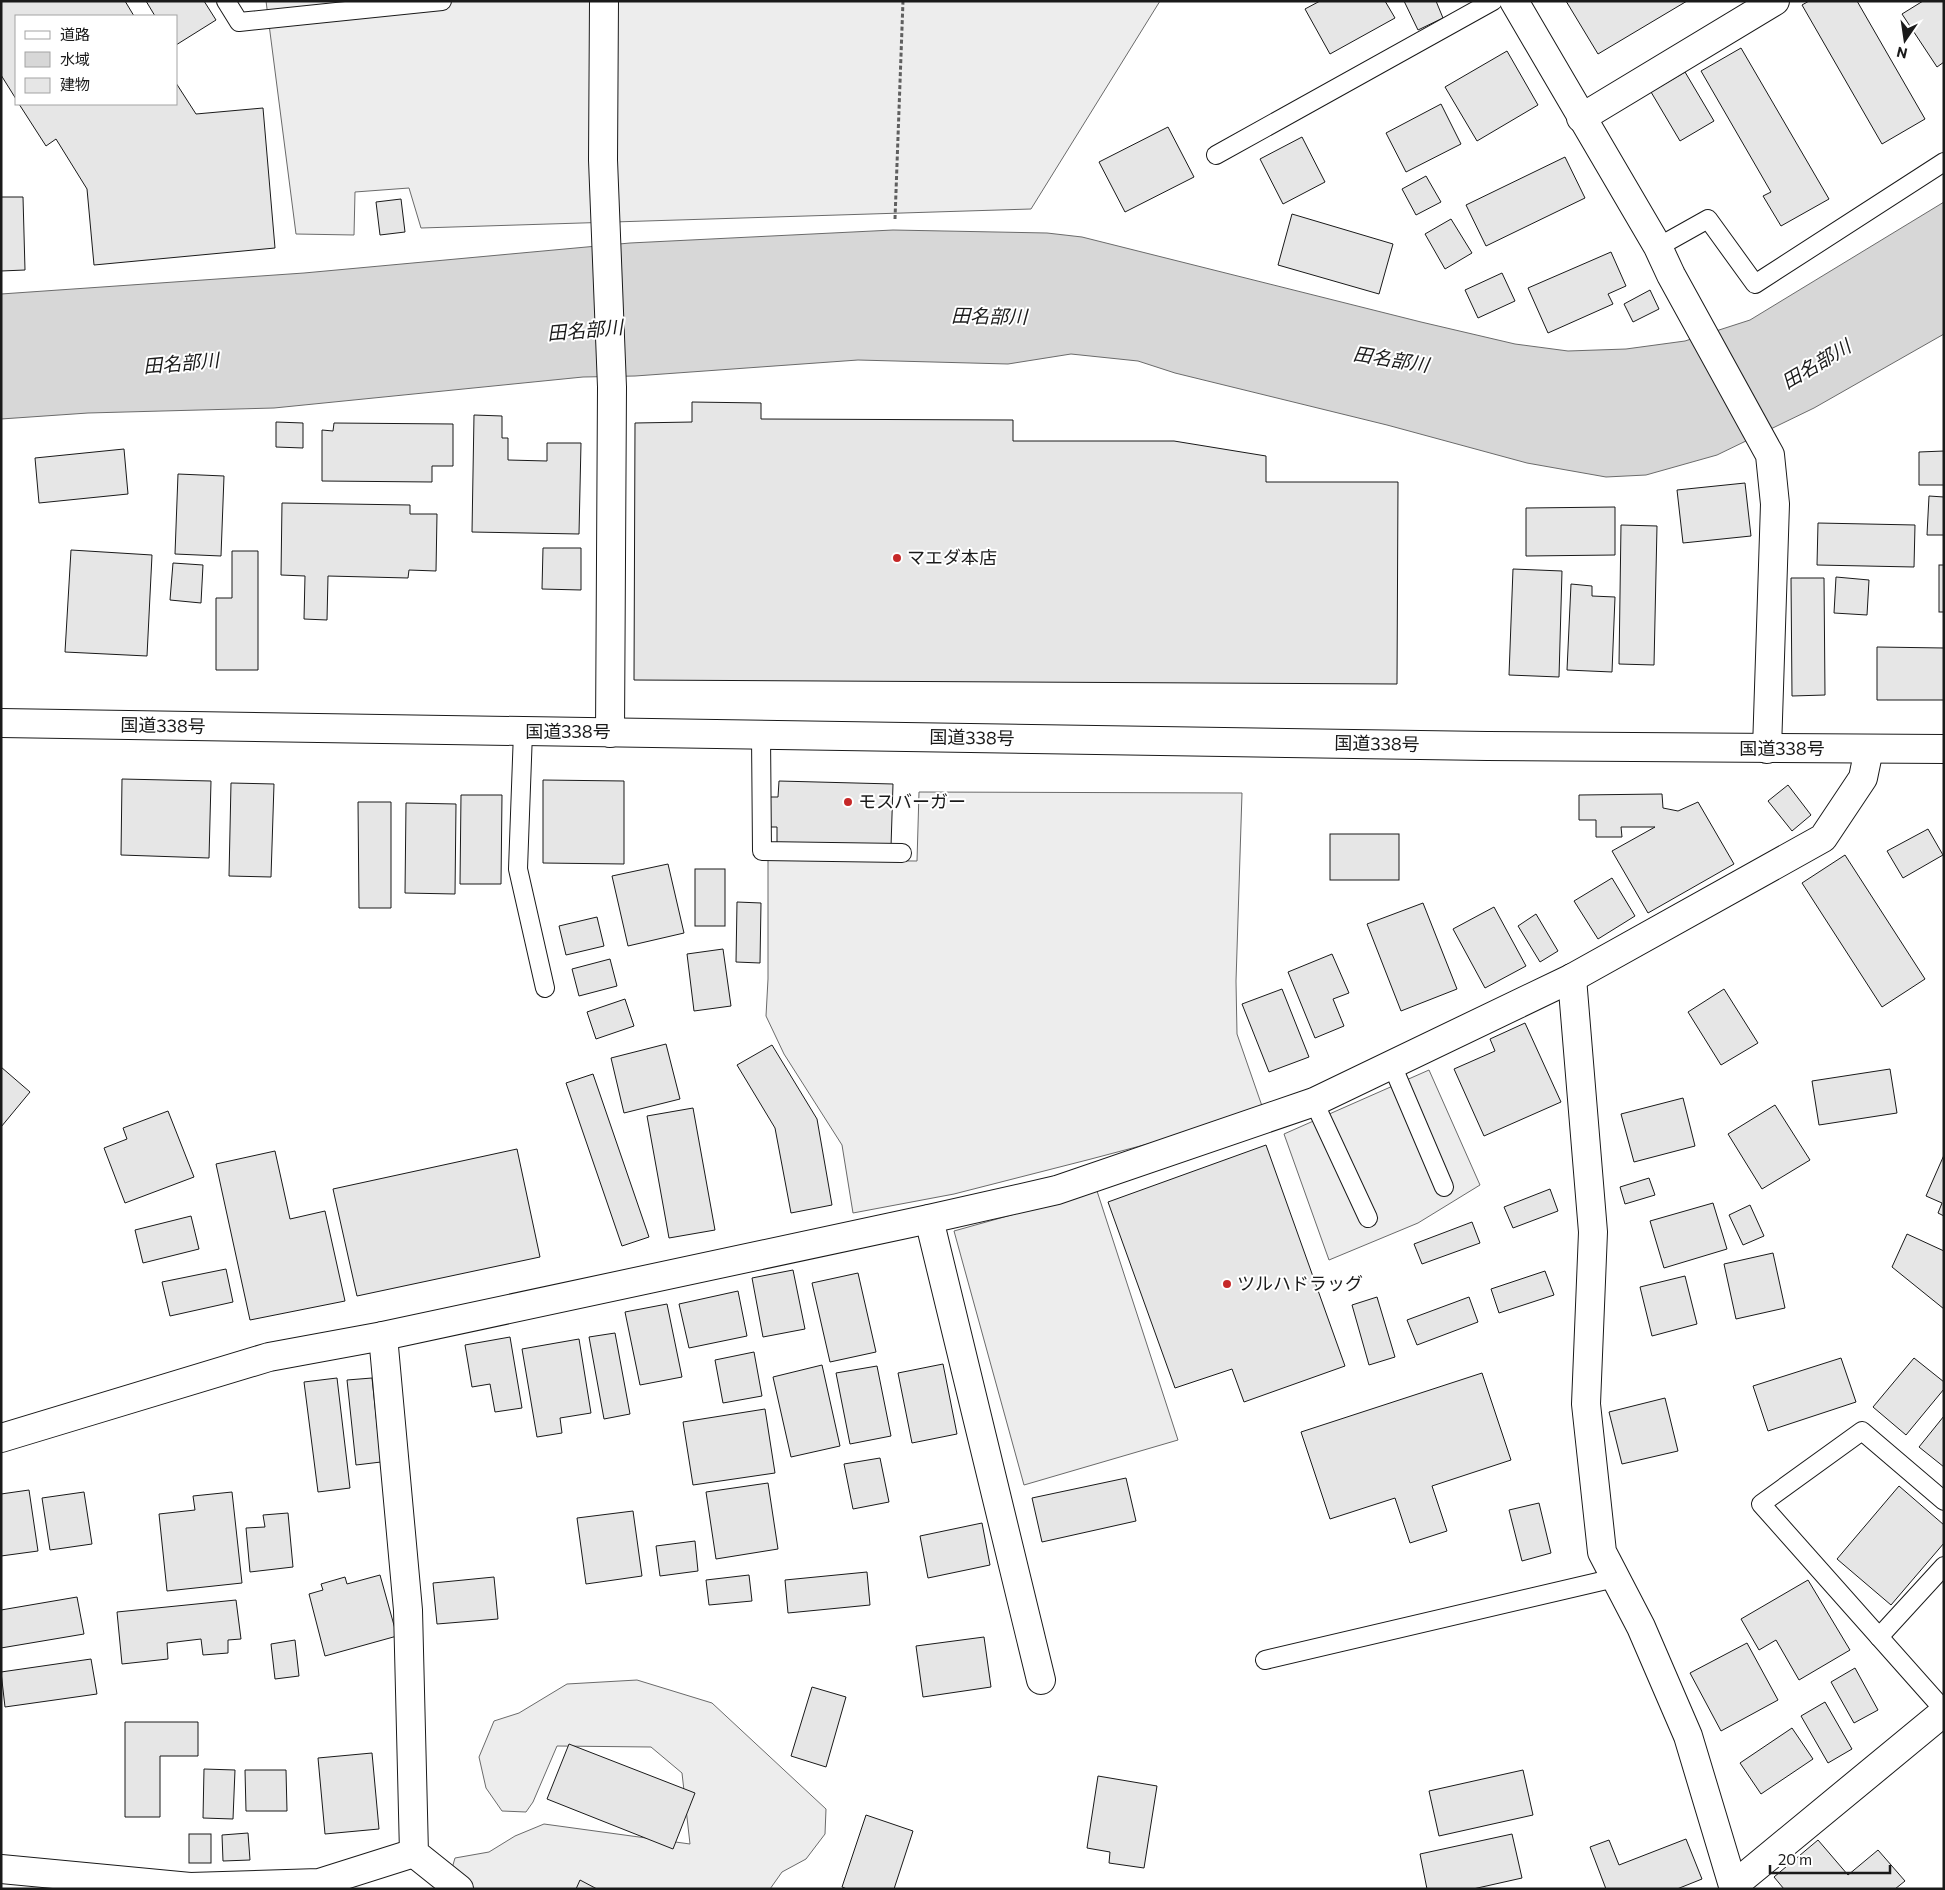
<svg xmlns="http://www.w3.org/2000/svg" width="1945" height="1890" viewBox="0 0 1945 1890" font-family="Commissioner,'Noto Sans JP',sans-serif">
  <style>
    .built { fill: #ededed; stroke: #6a6a6a }
    .water { fill: #d7d7d7; stroke: #6a6a6a }
    .building { fill: #e6e6e6; stroke: #1a1a1a }
    .lines { fill: none; stroke-linecap: round; stroke-linejoin: round }
    .service-casing { stroke: #1a1a1a; stroke-width: 20 }
    .minor-casing { stroke: #1a1a1a; stroke-width: 30 }
    .trunk-casing { stroke: #1a1a1a; stroke-width: 30 }
    .path { stroke: #5f5f5f; stroke-width: 3; stroke-dasharray: 4 2.5; stroke-linecap: butt }
    .service { stroke: #fff; stroke-width: 18 }
    .minor { stroke: #fff; stroke-width: 28 }
    .trunk { stroke: #fff; stroke-width: 28 }
    .poi-dot { fill: #c62828; stroke: #fff; stroke-width: 2 }
    .labels { text-anchor: middle; stroke-width: 4; stroke-linejoin: round; paint-order: stroke }
    .poi-label { font-size: 18px; fill: #1a1a1a; stroke: #fff; text-anchor: start }
    .street-label { font-size: 18px; fill: #1a1a1a; stroke: #fff }
    .water-label { font-size: 19px; font-style: italic; fill: #1a1a1a; stroke: #fff }
  </style>
  <rect width="100%" height="100%" fill="#fff"/>
  <g class="built">
    <polygon points="266,1 1160,1 1031,209 421,228 409,188 355,192 354,235 296,234"/>
    <polygon points="919,792 1242,793 1236,981 1237,1034 1262,1106 1174,1137 1091,1159 954,1194 853,1213 842,1145 784,1054 766,1016 768,979 768,860 917,861"/>
    <polygon points="1429,1070 1480,1185 1418,1223 1329,1260 1284,1134"/>
    <polygon points="1097,1191 1178,1440 1024,1485 954,1231"/>
    <polygon points="637,1680 712,1703 826,1809 825,1834 806,1859 782,1872 770,1889 446,1889 455,1858 489,1852 515,1836 544,1824 690,1844 682,1773 651,1747 557,1746 533,1802 526,1812 502,1811 486,1788 479,1757 494,1721 519,1713 567,1684"/>
  </g>
  <polygon class="water" points="1944,202 1944,334 1814,408 1781,424 1717,455 1646,475 1606,477 1527,463 1387,425 1175,373 1138,361 1071,354 1008,364 858,360 635,376 583,377 274,408 88,413 1,419 1,294 304,273 630,243 893,230 1047,233 1082,237 1421,322 1515,344 1568,351 1626,349 1685,341 1750,320"/>
  <g class="building">
    <polygon points="1,1 125,1 134,16 16,16 16,99 1,75"/>
    <polygon points="146,1 204,1 216,20 176,45 176,16 155,16"/>
    <polygon points="1320,1 1385,1 1395,18 1330,54 1305,9"/>
    <polygon points="1404,1 1436,1 1443,18 1418,30"/>
    <polygon points="1566,1 1687,1 1598,54"/>
    <polygon points="1809,1 1857,1 1925,119 1882,144 1802,5"/>
    <polygon points="1923,1 1944,1 1944,62 1937,67 1902,14"/>
    <polygon points="1741,48 1829,199 1781,226 1763,196 1771,192 1701,71"/>
    <polygon points="1507,51 1538,105 1477,141 1445,87"/>
    <polygon points="1685,72 1714,121 1680,141 1651,92"/>
    <polygon points="176,83 196,114 263,108 275,248 94,265 87,189 56,139 46,146 19,104 176,104"/>
    <polygon points="1441,104 1461,144 1406,172 1386,133"/>
    <polygon points="1168,127 1194,177 1125,212 1099,162"/>
    <polygon points="1302,137 1325,182 1283,204 1260,159"/>
    <polygon points="1565,157 1585,198 1486,246 1466,205"/>
    <polygon points="1426,176 1441,202 1416,215 1402,189"/>
    <polygon points="1,197 23,197 25,270 1,271"/>
    <polygon points="401,199 405,232 380,235 376,202"/>
    <polygon points="1292,214 1393,244 1379,294 1278,265"/>
    <polygon points="1451,219 1472,253 1445,269 1425,234"/>
    <polygon points="1611,252 1626,286 1608,294 1613,304 1548,333 1528,288"/>
    <polygon points="1502,273 1515,301 1478,318 1465,290"/>
    <polygon points="1650,290 1659,309 1633,322 1624,304"/>
    <polygon points="692,402 761,403 761,419 1013,420 1013,441 1174,441 1266,456 1266,482 1398,482 1397,684 634,680 635,423 692,422"/>
    <polygon points="474,415 502,416 502,438 508,438 508,460 547,461 547,443 581,443 579,534 472,532"/>
    <polygon points="276,422 303,423 303,448 276,447"/>
    <polygon points="334,423 453,424 453,466 432,466 432,482 322,481 322,430 333,431"/>
    <polygon points="124,449 128,494 39,503 35,458"/>
    <polygon points="1944,451 1944,485 1919,485 1919,452"/>
    <polygon points="178,474 224,476 221,556 175,554"/>
    <polygon points="1745,483 1751,536 1683,543 1677,490"/>
    <polygon points="1929,496 1944,497 1944,535 1927,535"/>
    <polygon points="282,503 410,505 410,514 437,514 436,571 409,570 408,578 328,576 327,620 304,619 305,576 281,575"/>
    <polygon points="1615,507 1615,555 1526,556 1526,508"/>
    <polygon points="1818,523 1915,525 1914,567 1817,565"/>
    <polygon points="1621,525 1657,526 1654,665 1619,664"/>
    <polygon points="543,548 581,548 581,590 542,589"/>
    <polygon points="71,550 152,555 147,656 65,652"/>
    <polygon points="232,551 258,551 258,670 216,670 216,598 232,598"/>
    <polygon points="173,563 203,565 201,603 170,600"/>
    <rect x="1939" y="565" width="5" height="47"/>
    <polygon points="1513,569 1562,571 1559,677 1509,675"/>
    <polygon points="1836,577 1869,580 1867,615 1834,613"/>
    <polygon points="1791,578 1824,578 1825,695 1792,696"/>
    <polygon points="1571,584 1592,586 1592,596 1615,597 1612,672 1567,670"/>
    <polygon points="1877,647 1944,648 1944,700 1877,700"/>
    <polygon points="122,779 211,781 209,858 121,855"/>
    <polygon points="543,780 624,781 624,864 543,863"/>
    <polygon points="779,781 893,784 891,847 777,844 777,827 767,827 768,797 778,797"/>
    <polygon points="231,783 274,784 271,877 229,876"/>
    <polygon points="1788,785 1811,815 1792,831 1768,801"/>
    <polygon points="1662,794 1663,808 1678,811 1698,802 1734,864 1648,913 1612,851 1655,827 1621,827 1622,837 1596,837 1596,820 1579,820 1579,795"/>
    <polygon points="461,795 502,795 501,884 460,884"/>
    <polygon points="358,802 391,802 391,908 359,908"/>
    <polygon points="406,803 456,804 455,894 405,893"/>
    <polygon points="1928,829 1943,855 1903,878 1887,851"/>
    <rect x="1330" y="834" width="69" height="46"/>
    <polygon points="1845,855 1925,979 1882,1007 1802,883"/>
    <polygon points="668,864 684,933 628,946 612,876"/>
    <rect x="695" y="869" width="30" height="57"/>
    <polygon points="1612,878 1635,916 1598,939 1574,901"/>
    <polygon points="737,902 761,903 760,963 736,962"/>
    <polygon points="1423,903 1457,989 1401,1011 1367,924"/>
    <polygon points="1494,907 1526,966 1485,988 1453,929"/>
    <polygon points="1536,914 1558,951 1540,962 1518,926"/>
    <polygon points="597,917 604,946 566,955 559,926"/>
    <polygon points="723,949 731,1006 694,1011 687,954"/>
    <polygon points="1332,954 1349,993 1333,999 1344,1026 1315,1038 1288,972"/>
    <polygon points="610,959 617,986 579,996 572,969"/>
    <polygon points="1282,989 1309,1057 1269,1072 1242,1004"/>
    <polygon points="1724,989 1758,1043 1721,1065 1688,1012"/>
    <polygon points="625,999 634,1026 596,1039 587,1012"/>
    <polygon points="1525,1023 1561,1102 1484,1136 1454,1069 1495,1051 1490,1039"/>
    <polygon points="666,1044 680,1099 624,1113 611,1058"/>
    <polygon points="772,1045 817,1119 832,1205 791,1213 775,1128 737,1065"/>
    <polygon points="1,1067 30,1092 1,1127"/>
    <polygon points="1890,1069 1897,1113 1819,1125 1812,1081"/>
    <polygon points="593,1074 649,1237 622,1246 566,1083"/>
    <polygon points="1683,1098 1695,1146 1634,1162 1621,1114"/>
    <polygon points="1775,1105 1810,1160 1762,1189 1728,1134"/>
    <polygon points="693,1108 715,1230 669,1238 647,1116"/>
    <polygon points="168,1111 194,1177 125,1203 104,1148 127,1139 123,1128"/>
    <polygon points="1266,1145 1345,1366 1244,1402 1232,1369 1175,1388 1108,1202"/>
    <polygon points="517,1149 540,1257 357,1296 333,1189"/>
    <polygon points="275,1151 290,1219 325,1211 345,1301 250,1320 216,1164"/>
    <polygon points="1944,1155 1944,1216 1938,1213 1942,1203 1926,1196"/>
    <polygon points="1649,1178 1655,1195 1625,1204 1620,1187"/>
    <polygon points="1550,1189 1558,1211 1513,1228 1504,1207"/>
    <polygon points="1713,1203 1727,1249 1664,1268 1650,1221"/>
    <polygon points="1750,1205 1764,1236 1743,1245 1729,1215"/>
    <polygon points="191,1216 199,1249 143,1263 135,1230"/>
    <polygon points="1472,1222 1480,1243 1422,1264 1414,1244"/>
    <polygon points="1907,1234 1944,1251 1944,1309 1892,1267"/>
    <polygon points="1773,1253 1785,1308 1736,1319 1724,1264"/>
    <polygon points="226,1269 233,1302 170,1316 162,1282"/>
    <polygon points="793,1270 805,1329 763,1337 752,1278"/>
    <polygon points="1545,1271 1554,1295 1499,1313 1491,1289"/>
    <polygon points="858,1273 876,1352 830,1362 812,1283"/>
    <polygon points="1685,1276 1697,1324 1652,1336 1640,1287"/>
    <polygon points="738,1291 747,1336 689,1348 679,1304"/>
    <polygon points="1377,1297 1395,1357 1369,1365 1352,1305"/>
    <polygon points="1469,1297 1478,1322 1417,1345 1407,1320"/>
    <polygon points="667,1304 682,1377 640,1385 625,1312"/>
    <polygon points="615,1333 630,1414 604,1419 589,1337"/>
    <polygon points="510,1337 522,1408 495,1412 490,1384 472,1387 465,1345"/>
    <polygon points="579,1339 591,1413 560,1418 562,1433 537,1437 522,1349"/>
    <polygon points="754,1352 762,1396 723,1403 715,1360"/>
    <polygon points="1841,1358 1856,1402 1768,1431 1753,1386"/>
    <polygon points="1914,1358 1944,1382 1944,1389 1906,1435 1873,1407"/>
    <polygon points="943,1364 957,1434 912,1443 898,1373"/>
    <polygon points="822,1365 840,1446 791,1457 773,1377"/>
    <polygon points="877,1366 891,1436 850,1444 836,1373"/>
    <polygon points="1482,1373 1511,1460 1432,1486 1447,1531 1410,1543 1395,1498 1330,1519 1301,1432"/>
    <polygon points="337,1378 350,1488 318,1492 304,1382"/>
    <polygon points="372,1378 381,1462 356,1465 347,1380"/>
    <polygon points="1665,1398 1678,1451 1622,1464 1609,1412"/>
    <polygon points="765,1409 775,1473 693,1485 683,1422"/>
    <polygon points="1944,1416 1944,1467 1919,1447"/>
    <polygon points="880,1458 889,1502 853,1509 844,1464"/>
    <polygon points="1126,1478 1136,1521 1042,1542 1032,1498"/>
    <polygon points="768,1483 778,1549 716,1559 706,1492"/>
    <polygon points="1899,1486 1944,1525 1944,1543 1891,1605 1837,1559"/>
    <polygon points="29,1490 38,1551 1,1556 1,1494"/>
    <polygon points="84,1492 92,1544 50,1550 42,1498"/>
    <polygon points="232,1492 242,1583 167,1591 159,1514 195,1510 193,1496"/>
    <polygon points="1539,1503 1551,1553 1522,1561 1509,1510"/>
    <polygon points="633,1511 642,1576 586,1584 577,1518"/>
    <polygon points="288,1513 293,1567 250,1572 246,1528 265,1527 263,1515"/>
    <polygon points="982,1523 990,1565 928,1578 920,1536"/>
    <polygon points="695,1541 698,1571 660,1576 656,1546"/>
    <polygon points="867,1572 870,1605 788,1613 785,1580"/>
    <polygon points="380,1575 397,1636 325,1656 309,1594 323,1590 321,1584 345,1577 347,1584"/>
    <polygon points="749,1575 752,1601 709,1605 706,1580"/>
    <polygon points="494,1577 498,1619 437,1624 433,1583"/>
    <polygon points="1808,1580 1850,1650 1799,1680 1776,1640 1759,1650 1741,1619"/>
    <polygon points="77,1597 84,1634 1,1648 1,1610"/>
    <polygon points="236,1600 241,1639 228,1640 228,1653 203,1655 201,1639 167,1643 168,1659 122,1664 117,1612"/>
    <polygon points="984,1637 991,1687 923,1697 916,1646"/>
    <polygon points="295,1640 299,1676 275,1679 271,1644"/>
    <polygon points="1747,1643 1778,1700 1721,1731 1690,1673"/>
    <polygon points="91,1659 97,1694 5,1707 1,1672"/>
    <polygon points="1855,1668 1878,1710 1854,1723 1831,1682"/>
    <polygon points="812,1687 846,1697 826,1767 791,1756"/>
    <polygon points="1825,1702 1852,1749 1828,1763 1801,1716"/>
    <polygon points="125,1722 198,1722 198,1756 160,1756 160,1817 125,1817"/>
    <polygon points="1792,1728 1813,1759 1761,1794 1740,1763"/>
    <polygon points="569,1744 695,1793 673,1849 547,1799"/>
    <polygon points="372,1753 379,1829 325,1834 318,1758"/>
    <polygon points="204,1769 235,1770 233,1819 203,1818"/>
    <polygon points="245,1770 286,1770 287,1811 246,1811"/>
    <polygon points="1523,1770 1533,1815 1439,1836 1429,1791"/>
    <polygon points="1098,1776 1157,1786 1144,1868 1109,1863 1110,1852 1087,1848"/>
    <polygon points="866,1815 913,1831 894,1889 847,1889 842,1887"/>
    <polygon points="248,1833 250,1860 223,1861 222,1835"/>
    <rect x="189" y="1834" width="22" height="29"/>
    <polygon points="1512,1834 1522,1878 1473,1889 1427,1889 1420,1854"/>
    <polygon points="1686,1839 1702,1879 1677,1889 1606,1889 1590,1847 1609,1840 1619,1865"/>
    <polygon points="1818,1840 1848,1875 1878,1850 1905,1881 1895,1889 1784,1889 1774,1877"/>
    <polygon points="580,1880 597,1889 576,1889"/>
  </g>
  <g class="lines">
    <defs>
      <g id="service">
        <polyline points="226,1 239,22 442,1"/>
        <polyline points="1216,155 1493,1"/>
        <polyline points="1658,247 1708,219 1755,284 1944,162"/>
        <polyline points="523,732 518,869 545,988"/>
        <polyline points="761,735 762,851 902,853"/>
        <polyline points="1392,1065 1444,1187"/>
        <polyline points="1314,1102 1368,1218"/>
        <polyline points="1944,1501 1862,1431 1761,1504 1944,1710"/>
        <polyline points="1879,1637 1944,1566"/>
        <polyline points="1265,1660 1615,1578"/>
      </g>
      <g id="minor">
        <polyline points="604,1 603,160 612,387 610,733"/>
        <polyline points="1514,1 1658,247 1671,275 1770,455 1775,504 1767,749"/>
        <polyline points="1581,118 1775,1"/>
        <polyline points="1572,978 1593,1232 1586,1404 1602,1552 1641,1627 1688,1736 1734,1889"/>
        <polyline points="929,1219 1041,1680"/>
        <polyline points="383,1336 408,1610 414,1853 459,1889"/>
        <polyline points="1,1438 269,1357 383,1336 929,1219 1057,1190 1314,1102 1572,978 1823,838 1863,778 1869,749"/>
        <polyline points="1,1869 190,1887 319,1883 414,1853"/>
        <polyline points="1733,1886 1944,1712"/>
      </g>
      <polyline id="trunk" points="1,723 1487,746 1944,749"/>
    </defs>
    <use href="#service" class="service-casing"/>
    <use href="#minor" class="minor-casing"/>
    <use href="#trunk" class="trunk-casing"/>
    <polyline class="path" points="895,219 903,1"/>
    <use href="#service" class="service"/>
    <use href="#minor" class="minor"/>
    <use href="#trunk" class="trunk"/>
  </g>
  <g class="poi-dot">
    <circle cx="897" cy="558" r="5"/>
    <circle cx="848" cy="802" r="5"/>
    <circle cx="1227" cy="1284" r="5"/>
  </g>
  <g class="labels">
    <g class="poi-label">
      <text x="907" y="564">マエダ本店</text>
      <text x="858" y="808">モスバーガー</text>
      <text x="1237" y="1290">ツルハドラッグ</text>
    </g>
    <g class="street-label">
      <text transform="translate(163 726) rotate(1)" y="6">国道338号</text>
      <text x="568" y="738">国道338号</text>
      <text transform="translate(972 738) rotate(1)" y="6">国道338号</text>
      <text transform="translate(1377 744) rotate(1)" y="6">国道338号</text>
      <text x="1782" y="755">国道338号</text>
    </g>
    <g class="water-label">
      <text transform="translate(989 316) rotate(1)" y="7">田名部川</text>
      <text transform="translate(585 330) rotate(-5)" y="7">田名部川</text>
      <text transform="translate(1391 359) rotate(9)" y="7">田名部川</text>
      <text transform="translate(181 363) rotate(-5)" y="7">田名部川</text>
      <text transform="translate(1816 364) rotate(-31)" y="7">田名部川</text>
    </g>
  </g>
  <rect width="1945" height="1890" fill="none" stroke="#1a1a1a" stroke-width="5"/>
  <rect x="15" y="15" width="162" height="90" fill="#ffffff" stroke="#a3a3a3"/>
  <rect x="25" y="31" width="25" height="8" fill="#ffffff" stroke="#a3a3a3"/>
  <text x="60" y="40" font-size="15" fill="#1a1a1a">道路</text>
  <rect x="25" y="52" width="25" height="15" fill="#d7d7d7" stroke="#a3a3a3"/>
  <text x="60" y="65" font-size="15" fill="#1a1a1a">水域</text>
  <rect x="25" y="78" width="25" height="15" fill="#e6e6e6" stroke="#a3a3a3"/>
  <text x="60" y="90" font-size="15" fill="#1a1a1a">建物</text>
  <g transform="translate(1905 40) rotate(193)" stroke="#ffffff" stroke-width="4" paint-order="stroke">
  <path d="M0-4L9 19L0 12L-9 19Z" fill="#1a1a1a"/>
  <text y="-8" font-size="14" font-weight="bold" text-anchor="middle" fill="#1a1a1a">N</text>
  </g>
  <path d="M1770 1865v8h120v-8" fill="none" stroke="#1a1a1a" stroke-width="2.5"/>
  <text x="1778" y="1865" font-size="15" fill="#1a1a1a" stroke="#ffffff" stroke-width="4" paint-order="stroke">20 m</text>
</svg>
